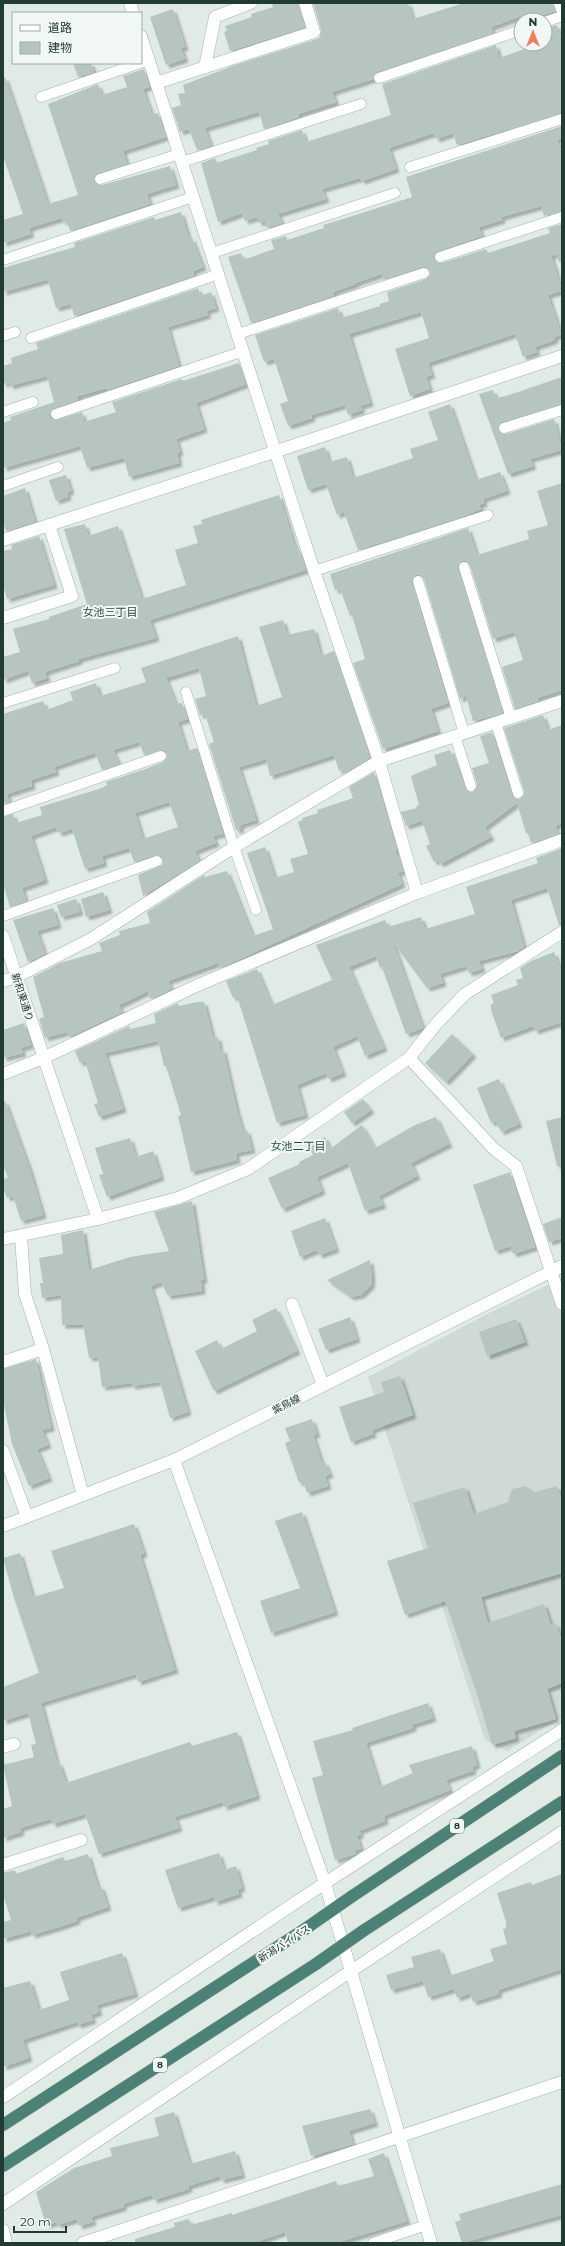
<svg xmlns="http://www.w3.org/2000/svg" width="565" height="2246" viewBox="0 0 565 2246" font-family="Montserrat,'Noto Sans JP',sans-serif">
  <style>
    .built { fill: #cfdad5 }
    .building { fill: #b6c5bf; fill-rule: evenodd; filter: url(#shadow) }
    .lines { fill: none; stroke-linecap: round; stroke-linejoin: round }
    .service-casing { stroke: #a3b2ad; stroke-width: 11 }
    .minor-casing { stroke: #a3b2ad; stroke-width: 13 }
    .tertiary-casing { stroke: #a3b2ad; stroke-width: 13 }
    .trunk-casing { stroke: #c1c8c6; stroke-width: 13 }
    .service { stroke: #fff; stroke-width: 10 }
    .minor { stroke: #fff; stroke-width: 12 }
    .tertiary { stroke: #fff; stroke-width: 12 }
    .trunk { stroke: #4b8275; stroke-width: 12 }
    .trunk-bridge-casing { stroke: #c1c8c6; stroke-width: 13; stroke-linecap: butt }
    .trunk-bridge { stroke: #4b8275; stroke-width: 12 }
    .labels { text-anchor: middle; stroke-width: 4; stroke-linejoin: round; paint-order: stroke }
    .shield { fill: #f1f7f4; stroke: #60736e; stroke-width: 1 }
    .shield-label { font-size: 9px; font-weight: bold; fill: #223a34 }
    .street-label { font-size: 10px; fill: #223a34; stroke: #f1f7f4 }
    .neighbourhood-label { font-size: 11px; fill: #1f4c41; stroke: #f1f7f4 }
  </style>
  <defs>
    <filter id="shadow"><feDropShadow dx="3.5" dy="3.5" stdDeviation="1" flood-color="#0004"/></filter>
  </defs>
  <rect width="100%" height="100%" fill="#e0ebe6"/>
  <polygon class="built" points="562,1278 562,1717 507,1751 485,1740 368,1377 489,1313"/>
  <g class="building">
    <polygon points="272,3 298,3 305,27 230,51 224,32 227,31 225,26 252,17 251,14 273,7"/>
    <polygon points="313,3 408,3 413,19 464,3 553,3 555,11 531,19 529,13 491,27 493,33 377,72 373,79 332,92 336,102 298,114 299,117 264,129 259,112 205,128 211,146 197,150 189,129 180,132 172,108 181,105 178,94 185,93 183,85 235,65 317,39 320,37 321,30"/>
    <polygon points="173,9 185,47 181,48 185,59 166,65 150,17"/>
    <polygon points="557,25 562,41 562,113 457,145 453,133 436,139 434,133 389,148 396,169 362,181 360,178 322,189 326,199 278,214 282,223 267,228 265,221 259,223 257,217 245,221 242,213 218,222 201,163 215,158 217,163 257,150 256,148 269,144 268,141 302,130 306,142 391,115 382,84 496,45 499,58 538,44 545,44 545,28"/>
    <polygon points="73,63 91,63 94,72 78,77"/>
    <polygon points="144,69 149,87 143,89 152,115 158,113 166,137 123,151 127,164 98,173 94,181 96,184 102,185 170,166 176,185 147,194 150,204 70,231 67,221 63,222 62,218 29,228 31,234 3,243 3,220 23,214 3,156 3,78 5,77 48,204 78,195 48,104 98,84 102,95 127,87 123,76"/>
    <polygon points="562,126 562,138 557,140 562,154 562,211 544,216 541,206 501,217 502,220 479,227 482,236 438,251 434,256 436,262 442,263 486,249 488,253 550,233 548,228 562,224 562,261 559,262 555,250 556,254 551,256 562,291 548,295 561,335 554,337 555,340 535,347 537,352 523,357 515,334 428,363 432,375 426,377 430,389 410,396 395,349 429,338 421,312 349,334 370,403 360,406 362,410 348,415 345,405 311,415 312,418 288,426 280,404 288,401 274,359 264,362 255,335 338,308 341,318 380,306 380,304 389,301 387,292 426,279 430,275 430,271 426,267 422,267 383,280 382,274 355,283 356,284 333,292 334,296 251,323 228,257 241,253 243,260 274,249 271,240 286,236 287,240 324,228 323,225 343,219 412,197 406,177"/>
    <polygon points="181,212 189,239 192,238 203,267 193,271 194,276 74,316 71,304 56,308 48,281 46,280 3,292 3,268 75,247 74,243 154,217 155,220"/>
    <polygon points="198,288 200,296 211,292 216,308 206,311 208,315 168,327 179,366 107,390 107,388 78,396 78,400 54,408 50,413 51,419 55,420 82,412 84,422 116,412 112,402 182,379 183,381 239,363 246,384 196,403 204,429 176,439 180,452 177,453 179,463 129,477 124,458 87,468 80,446 3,468 3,423 11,420 10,417 54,402 47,376 10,386 9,382 3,384 3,366 12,363 11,358 38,349 36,343"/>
    <polygon points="562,377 562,404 502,422 498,427 500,433 506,434 554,419 562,450 530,459 533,466 508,474 479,394 493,390 496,398 506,396"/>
    <polygon points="450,404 476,480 500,472 507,491 483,499 484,503 479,505 481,509 464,516 358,550 344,512 337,515 326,484 308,490 297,456 325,447 329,462 347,457 353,478 413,458 410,449 438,440 428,412"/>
    <polygon points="66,475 71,491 67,492 68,497 56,501 49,480"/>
    <polygon points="562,483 562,690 537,698 538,701 515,709 502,667 523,660 514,632 493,639 470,565 466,561 462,561 458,565 458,569 503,713 473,721 466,696 460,699 424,579 420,575 416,575 412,579 412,583 448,703 431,709 438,731 383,749 353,663 365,659 352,615 350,616 340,589 335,590 330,574 468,528 477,555 529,539 527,531 548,525 537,491"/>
    <polygon points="25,488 35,522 6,531 3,521 3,496"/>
    <polygon points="279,495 296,550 299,549 306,570 150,620 156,638 79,659 79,661 45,672 47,678 32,683 28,671 3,680 3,657 20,652 13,629 49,619 49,617 87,604 64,529 85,524 88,536 118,526 142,599 186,585 175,550 198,543 193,526 202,524 201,520"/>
    <polygon points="39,536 54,585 7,599 3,585 3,551 12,549 11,545"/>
    <path d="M283,620L287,635L314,629L321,656L334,651L370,758L344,773L343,769L339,771L334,755L270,776L266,759L239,767L256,820L240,825L241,829L236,830L209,744L214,742L205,714L200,715L195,699L206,696L199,668L166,678L176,704L182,703L188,719L178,722L187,751L197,748L223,834L213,836L216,843L195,851L199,861L143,896L138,875L162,865L163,862L161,856L155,855L134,862L129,848L102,856L104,863L85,869L72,829L59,833L56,827L31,836L45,880L22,888L26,901L10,907L3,884V817L13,814L16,823L42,815L40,807L102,788L107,785L106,782L148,768L163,762L167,757L166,751L162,750L144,755L139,742L113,750L119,764L102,770L95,753L54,767L56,772L31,780L32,786L7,794L9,802L3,804V714L43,701L46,710L73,700L70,692L96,683L100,696L146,682L141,668L238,636L256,706L282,697L259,627ZM169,802L178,827L143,839L135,813Z"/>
    <polygon points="543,715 548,730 562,725 562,823 555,826 558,834 531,843 528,833 526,833 517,803 485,827 491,837 440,864 438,860 434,862 426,846 430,844 422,821 406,826 401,812 417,808 416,806 419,805 411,776 437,765 434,755 450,750 465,788 469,792 473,792 477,784 472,768 489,763 480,736 492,732 512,795 516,799 520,799 524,795 524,791 504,728"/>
    <polygon points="374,772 397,850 395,851 403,871 398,873 402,884 220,968 218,963 168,981 172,989 150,999 148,991 119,1005 122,1012 69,1037 67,1032 45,1038 39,1019 44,1017 33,977 60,963 102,951 99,943 120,935 119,931 150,923 147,912 204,875 205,877 227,871 253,936 273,929 247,853 265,847 275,878 294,872 290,859 308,854 298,822 303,820 302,818 318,813 317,810 353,798 349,787"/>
    <polygon points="562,848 562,925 559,925 547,888 511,900 524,947 518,951 479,961 482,969 469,973 466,966 440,974 443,983 427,988 393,942 423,1028 406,1034 382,967 380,968 376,956 349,967 384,1048 365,1056 357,1036 333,1047 343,1073 328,1079 326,1073 297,1085 305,1115 277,1123 237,996 233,998 226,981 257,969 272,1005 332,980 316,945 385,920 388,927 421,917 425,929 475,914 466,887 538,863 536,858"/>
    <polygon points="103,892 109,910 86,917 81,899"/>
    <polygon points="76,899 80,912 61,917 57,905"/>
    <polygon points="53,908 58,925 37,931 45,954 28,962 13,920"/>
    <polygon points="554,952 562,974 562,1022 535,1031 533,1026 501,1038 491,1010 491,1004 494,1003 491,995 518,985 516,980 523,978 520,968 531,961"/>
    <polygon points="197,1002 204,1002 213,1038 218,1037 220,1050 223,1049 237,1111 243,1131 247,1130 252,1150 236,1153 237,1160 191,1172 178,1116 181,1115 166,1066 164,1066 158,1041 105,1053 123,1109 99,1117 94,1104 98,1103 85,1061 80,1063 75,1051 129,1026 130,1029 156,1023 154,1014 178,1003 179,1006"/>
    <polygon points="24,1023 31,1045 21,1048 23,1053 3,1058 3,1030"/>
    <polygon points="452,1034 473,1054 446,1082 425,1063"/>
    <polygon points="499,1079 519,1124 501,1132 496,1121 491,1123 477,1088"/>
    <polygon points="363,1099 371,1110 352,1123 344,1112"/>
    <polygon points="3,1101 5,1101 30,1170 43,1215 21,1221 13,1196 7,1198 3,1187 3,1179 8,1178 3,1165"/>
    <polygon points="436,1117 449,1144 411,1163 417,1176 379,1196 383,1205 365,1211 348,1163 317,1177 322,1191 282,1209 268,1178 300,1164 299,1162 313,1155 308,1145 325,1137 330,1149 362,1125 375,1148 415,1125"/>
    <polygon points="562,1117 562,1166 557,1166 546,1121"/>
    <polygon points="130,1138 136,1157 153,1151 161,1177 107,1197 99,1175 103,1174 95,1148"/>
    <polygon points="510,1172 535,1247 513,1254 511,1246 495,1251 473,1185"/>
    <polygon points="192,1201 204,1280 201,1280 202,1291 168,1296 161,1282 151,1286 188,1412 170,1418 160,1382 132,1386 132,1383 102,1387 98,1357 89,1358 83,1325 62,1325 61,1295 42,1298 40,1283 43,1283 39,1258 63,1254 61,1235 83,1230 89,1270 130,1257 169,1251 154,1212"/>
    <polygon points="562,1217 562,1238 549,1242 543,1224"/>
    <polygon points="325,1218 336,1249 319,1255 317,1250 300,1257 291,1231"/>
    <polygon points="370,1260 372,1278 371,1285 361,1295 351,1297 327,1280"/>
    <polygon points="276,1308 297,1351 214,1391 195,1351 217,1340 221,1349 257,1331 252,1320"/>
    <polygon points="350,1317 357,1339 326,1350 318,1329"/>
    <polygon points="516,1319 525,1342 487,1356 479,1332"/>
    <polygon points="36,1359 51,1428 42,1430 48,1445 37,1449 49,1478 29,1486 12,1444 3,1400 3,1369"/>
    <polygon points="400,1376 413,1415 372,1430 373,1434 351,1442 339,1407 384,1392 381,1382"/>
    <polygon points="312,1419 317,1434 313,1435 322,1463 325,1462 330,1474 325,1476 328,1486 307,1493 303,1481 299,1483 285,1443 290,1441 285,1428"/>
    <polygon points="525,1486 535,1492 557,1486 562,1501 562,1573 481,1597 488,1623 544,1604 551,1625 555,1623 562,1640 562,1683 547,1689 556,1719 514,1731 516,1738 492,1745 477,1694 445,1601 405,1615 387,1561 428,1548 413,1503 465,1487 474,1514 508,1502 512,1489"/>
    <polygon points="302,1512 335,1612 271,1633 260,1601 300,1588 275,1521"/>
    <polygon points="134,1524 144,1553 140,1555 175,1670 138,1682 136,1674 41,1703 57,1763 59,1762 66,1783 190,1742 192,1746 237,1732 257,1796 224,1807 223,1802 175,1817 179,1828 99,1854 85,1814 53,1824 51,1819 20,1828 21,1832 3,1838 3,1809 12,1806 3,1765 34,1757 31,1745 36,1744 28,1713 3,1721 3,1687 39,1673 14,1598 3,1558 20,1553 33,1597 64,1588 51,1551"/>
    <polygon points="428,1703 433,1718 412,1725 413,1728 366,1743 380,1787 413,1773 409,1765 472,1746 477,1765 472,1767 473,1771 446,1780 450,1790 384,1816 385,1821 359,1831 361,1834 357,1836 361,1849 355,1850 356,1854 335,1860 312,1778 323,1775 313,1741 353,1730 352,1728"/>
    <polygon points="219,1853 224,1870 236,1866 242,1888 238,1889 239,1894 215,1902 214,1897 178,1908 165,1870"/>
    <polygon points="88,1854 98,1887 101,1886 108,1907 76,1918 77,1921 59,1927 32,1935 31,1931 3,1939 3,1922 11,1920 3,1894 3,1873 15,1870 16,1874 63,1857 65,1861"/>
    <polygon points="562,1874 562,1969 498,1990 499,1994 473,2002 470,1993 457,1998 454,1989 428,1997 423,1981 391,1990 386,1975 414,1967 411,1957 440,1949 449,1976 494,1961 490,1949 507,1944 503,1929 506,1928 506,1922 497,1893 531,1882 532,1885"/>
    <polygon points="122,1953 135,1994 97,2005 99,2012 91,2015 93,2020 78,2025 77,2022 23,2040 29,2058 3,2067 3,1988 30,1981 39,2010 69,2000 60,1972"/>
    <polygon points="370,2109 375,2123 349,2131 353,2144 311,2156 302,2126"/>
    <polygon points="174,2112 190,2164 235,2151 242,2175 221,2180 220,2176 188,2186 189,2189 154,2200 152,2195 123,2204 124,2207 91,2217 93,2222 79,2226 77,2219 58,2225 57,2222 46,2225 36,2192 74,2168 112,2156 110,2148 159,2136 154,2118"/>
    <polygon points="384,2153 407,2221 336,2243 288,2243 285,2232 253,2243 135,2243 135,2239 175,2227 174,2223 189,2219 191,2225 232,2213 232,2215 336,2181 338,2186 374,2176 368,2159"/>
    <polygon points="562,2184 562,2215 462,2243 455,2222 461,2220 459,2214"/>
  </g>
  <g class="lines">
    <defs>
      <g id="service">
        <polyline points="545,22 562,16"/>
        <polyline points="379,78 521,30"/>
        <polyline points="41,97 149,60"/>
        <polyline points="182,162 361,104"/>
        <polyline points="410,167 562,119"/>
        <polyline points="100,179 179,154"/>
        <polyline points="212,253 395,193"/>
        <polyline points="440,257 562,217"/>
        <polyline points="6,259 193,197"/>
        <polyline points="238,334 424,273"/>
        <polyline points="3,336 15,332"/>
        <polyline points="31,338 219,274"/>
        <polyline points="3,412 33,402"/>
        <polyline points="56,414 244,351"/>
        <polyline points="504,428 562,410"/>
        <polyline points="3,486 58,467"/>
        <polyline points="464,567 511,718"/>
        <polyline points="314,571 488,515"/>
        <polyline points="418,581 464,733"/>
        <polyline points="186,692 234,847 256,910"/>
        <polyline points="3,703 115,668"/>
        <polyline points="496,723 518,793"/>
        <polyline points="455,736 471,786"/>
        <polyline points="3,811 161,756"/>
        <polyline points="3,916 157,861"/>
        <polyline points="373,2243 426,2225"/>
      </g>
      <g id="minor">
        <polyline points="130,3 133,13"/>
        <polyline points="560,3 562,9"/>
        <polyline points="141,36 314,571 379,761 417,893"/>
        <polyline points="205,67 215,17 251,3"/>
        <polyline points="156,83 314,32 305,3"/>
        <polyline points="3,540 277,451 562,356"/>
        <polyline points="3,618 72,596 49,525"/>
        <polyline points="3,936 98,1219"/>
        <polyline points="3,981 16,977 91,939 234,847 379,761 562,701"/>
        <polyline points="409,1058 494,1149 516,1166 562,1304"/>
        <polyline points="3,1074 43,1058 196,986 417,893 562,840"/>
        <polyline points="21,1237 25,1294 43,1349 83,1495"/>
        <polyline points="3,1239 98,1219 178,1198 248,1169 409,1058 437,1023 465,994 562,932"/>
        <polyline points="292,1304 323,1385"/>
        <polyline points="3,1362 43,1349"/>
        <polyline points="3,1451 27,1517"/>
        <polyline points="3,1747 14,1744"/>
        <polyline points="3,1865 81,1840"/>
        <polyline points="3,2097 325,1883 562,1730"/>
        <polyline points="3,2204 351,1971 562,1832"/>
        <polyline points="3,2230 6,2243"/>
        <polyline points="83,2243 562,2082"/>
      </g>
      <g id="tertiary">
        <polyline points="174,1460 325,1883 431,2243"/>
        <polyline points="3,1526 174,1460 562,1266"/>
      </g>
      <g id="trunk">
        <polyline points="351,1897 562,1756"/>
        <polyline points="363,1931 562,1802"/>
        <polyline points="3,2125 305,1929"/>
        <polyline points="3,2166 316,1964"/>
      </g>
    </defs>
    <use href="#service" class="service-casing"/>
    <use href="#minor" class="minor-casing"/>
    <use href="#tertiary" class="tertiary-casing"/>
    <use href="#trunk" class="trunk-casing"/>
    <use href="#service" class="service"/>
    <use href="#minor" class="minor"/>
    <use href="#tertiary" class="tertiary"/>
    <use href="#trunk" class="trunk"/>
    <defs>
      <g id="trunk-bridge">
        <polyline points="305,1929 351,1897"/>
        <polyline points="316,1964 363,1931"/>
      </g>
    </defs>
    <use href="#trunk-bridge" class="trunk-bridge-casing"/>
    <use href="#trunk-bridge" class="trunk-bridge"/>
  </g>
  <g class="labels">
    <g class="shield">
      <rect x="450" y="1819" width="14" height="14" rx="3"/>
      <rect x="153" y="2058" width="14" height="14" rx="3"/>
    </g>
    <g class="shield-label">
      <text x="457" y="1829">8</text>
      <text x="160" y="2068">8</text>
    </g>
    <g class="street-label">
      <text transform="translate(23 997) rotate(72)" y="4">新和東通り</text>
      <text transform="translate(286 1404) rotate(-27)" y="4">紫鳥線</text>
      <text transform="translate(284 1943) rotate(-33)" y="4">新潟バイパス</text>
    </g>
    <g class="neighbourhood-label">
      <text x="110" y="616">女池三丁目</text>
      <text x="298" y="1150">女池二丁目</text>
    </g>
  </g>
  <rect width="565" height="2246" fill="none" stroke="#223a34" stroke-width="8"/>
  <rect x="12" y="12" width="130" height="52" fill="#f1f7f4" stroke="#9eaba7"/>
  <rect x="20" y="25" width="20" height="6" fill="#ffffff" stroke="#9eaba7"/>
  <text x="48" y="32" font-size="12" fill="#223a34">道路</text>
  <rect x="20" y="42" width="20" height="12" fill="#b6c5bf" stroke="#9eaba7"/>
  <text x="48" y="52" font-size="12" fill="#223a34">建物</text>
  <g transform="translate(533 32)"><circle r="19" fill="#f1f7f4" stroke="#9eaba7"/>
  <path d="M0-3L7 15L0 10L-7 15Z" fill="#ec805d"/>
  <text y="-6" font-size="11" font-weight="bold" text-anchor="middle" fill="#223a34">N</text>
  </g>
  <path d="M14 2226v6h52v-6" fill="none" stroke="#223a34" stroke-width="2"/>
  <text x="20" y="2226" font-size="12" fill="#223a34" stroke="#f1f7f4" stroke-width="3" paint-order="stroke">20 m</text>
</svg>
